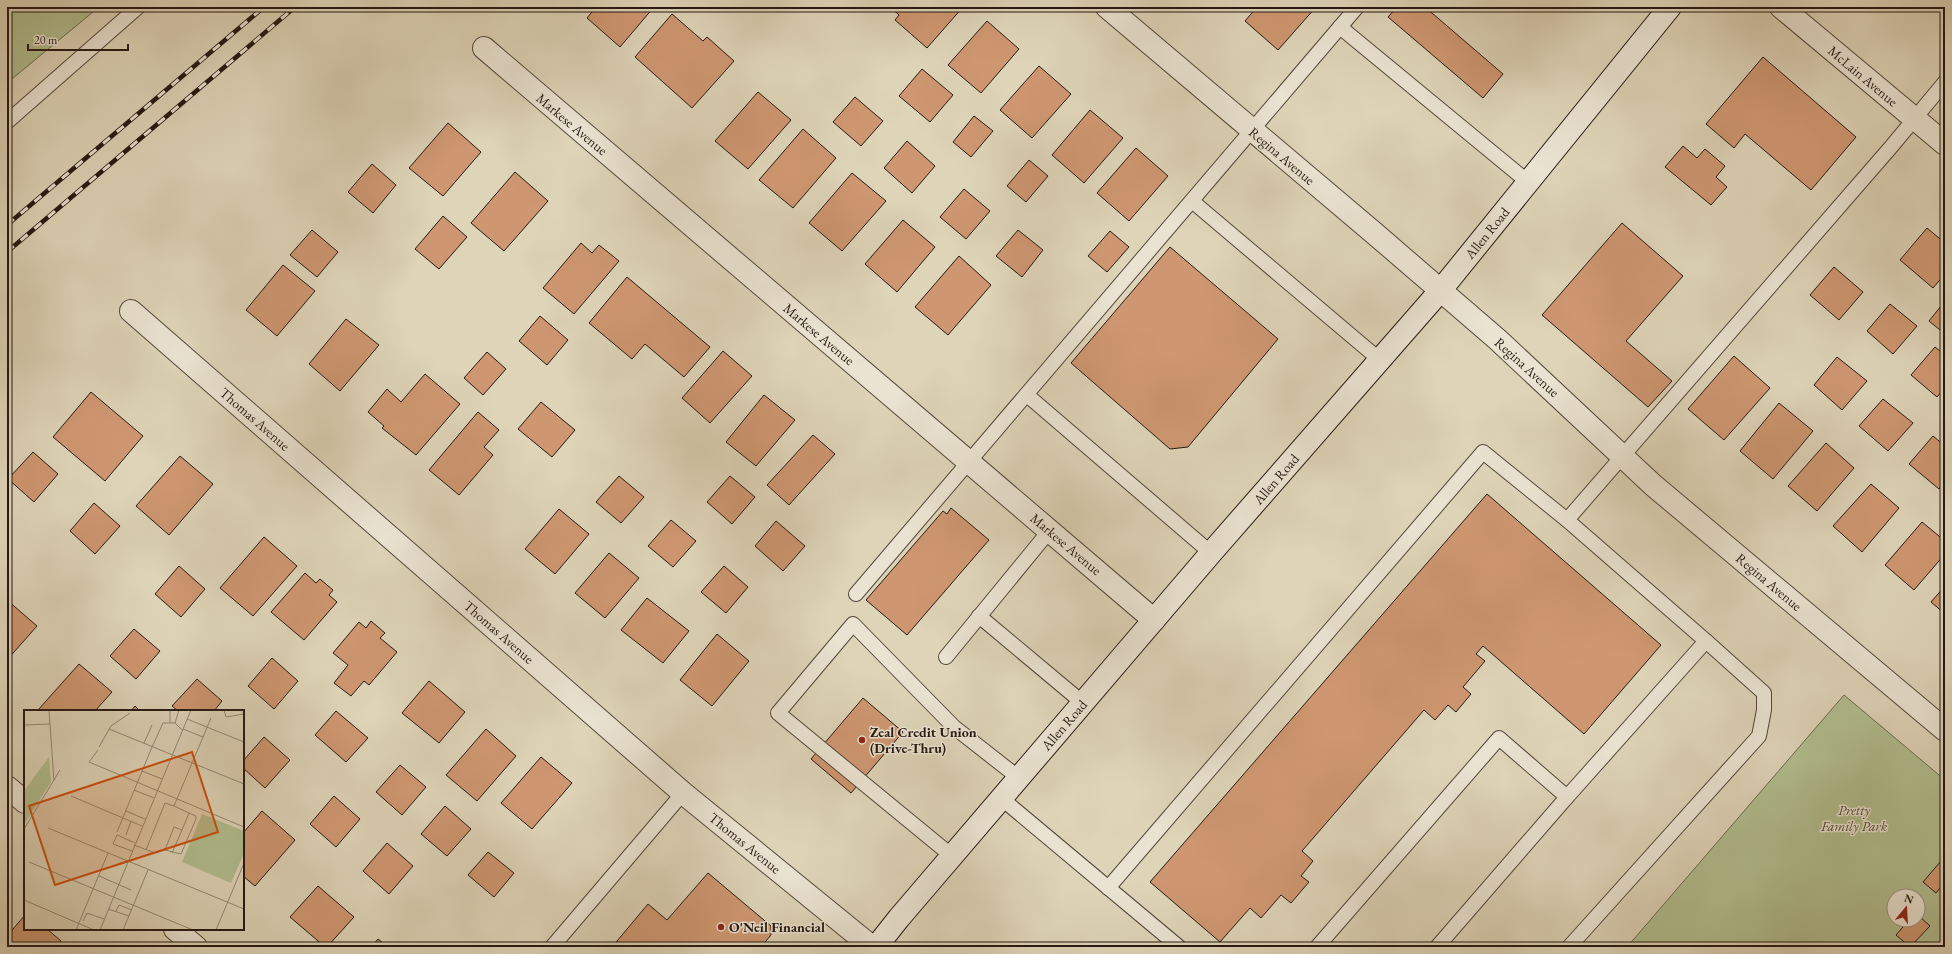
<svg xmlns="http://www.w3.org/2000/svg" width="1952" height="954" viewBox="0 0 1952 954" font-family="'EB Garamond',serif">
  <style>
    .green { fill: #b1bd8f; stroke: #6b6a51; fill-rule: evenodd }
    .building { fill: #ce9771; stroke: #251813 }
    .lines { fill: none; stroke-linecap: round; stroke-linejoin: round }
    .lane-casing { stroke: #53473c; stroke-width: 16 }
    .street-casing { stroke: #53473c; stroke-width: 24 }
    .secondary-casing { stroke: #251813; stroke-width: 24 }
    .lane { stroke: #eae3d1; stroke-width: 14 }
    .street { stroke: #eae3d1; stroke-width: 22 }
    .secondary { stroke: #eae3d1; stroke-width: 22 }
    .rail-casing { stroke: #251813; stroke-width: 4.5 }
    .rail { stroke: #eae3d1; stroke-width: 3; stroke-dasharray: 9; stroke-linecap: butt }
    .poi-dot { fill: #8f2418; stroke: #eae3d1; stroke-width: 1.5 }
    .labels { text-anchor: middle; stroke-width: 3; stroke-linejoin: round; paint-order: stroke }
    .street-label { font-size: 14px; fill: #251813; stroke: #eae3d1 }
    .poi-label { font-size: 14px; font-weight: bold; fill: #251813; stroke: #eae3d1; text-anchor: start }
    .park-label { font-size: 14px; font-style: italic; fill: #4f4a38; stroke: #eae3d1 }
    .inset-road { fill: none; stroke: #948976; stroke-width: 1 }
    .view { fill: #cb4f0d; fill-opacity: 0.15; stroke: #cb4f0d; stroke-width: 2 }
    .inset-edge { fill: none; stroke: #251813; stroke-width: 2 }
  </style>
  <rect width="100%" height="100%" fill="#ded4b8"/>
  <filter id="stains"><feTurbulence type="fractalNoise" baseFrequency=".005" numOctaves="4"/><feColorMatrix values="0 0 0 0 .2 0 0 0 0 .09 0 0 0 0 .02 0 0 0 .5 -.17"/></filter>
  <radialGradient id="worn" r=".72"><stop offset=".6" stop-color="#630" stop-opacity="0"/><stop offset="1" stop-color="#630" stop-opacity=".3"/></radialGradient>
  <g class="green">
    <polygon points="7,7 99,7 7,83"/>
    <path d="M1844,695L1945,780V947H1627ZM1894,896H1918V920H1894Z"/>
  </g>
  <g class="building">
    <polygon points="596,7 654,7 620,47 587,18"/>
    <polygon points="890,7 963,7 927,48 895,20 899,15"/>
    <polygon points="1257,7 1316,7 1278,50 1245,21"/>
    <polygon points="1397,7 1425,7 1503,74 1483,98 1388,17"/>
    <polygon points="672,14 703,41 707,37 734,61 692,108 635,57"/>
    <polygon points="987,21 1019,49 981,93 948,65"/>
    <polygon points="1763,57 1856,137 1811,190 1745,134 1734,148 1706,124"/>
    <polygon points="1039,66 1071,94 1032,138 1000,110"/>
    <polygon points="922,69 953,95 930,122 899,96"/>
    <polygon points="758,92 791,120 748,169 715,141"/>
    <polygon points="855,97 883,121 861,146 833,122"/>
    <polygon points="1090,110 1123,138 1084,183 1052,155"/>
    <polygon points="974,116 993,131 971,157 953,142"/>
    <polygon points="448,123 481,152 443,196 409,168"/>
    <polygon points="803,129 836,158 793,208 759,180"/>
    <polygon points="907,141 935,166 912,193 884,168"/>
    <polygon points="1683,146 1697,158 1705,149 1725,166 1716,177 1727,187 1711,205 1665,167"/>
    <polygon points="1136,148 1168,176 1129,221 1097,193"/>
    <polygon points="1029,160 1048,176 1026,202 1007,186"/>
    <polygon points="372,164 396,185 373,213 348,192"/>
    <polygon points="515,172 548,201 504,251 471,223"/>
    <polygon points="852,173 886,201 842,251 809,223"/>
    <polygon points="964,189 990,211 966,239 940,217"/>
    <polygon points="443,216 467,237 439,269 415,249"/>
    <polygon points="903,220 935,247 897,292 865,264"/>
    <polygon points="1622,223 1683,276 1626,341 1672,381 1648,407 1542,315"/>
    <polygon points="1927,228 1945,243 1945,274 1933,288 1900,260"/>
    <polygon points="312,230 338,252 317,277 290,255"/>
    <polygon points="1018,230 1043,250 1022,277 996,256"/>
    <polygon points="1110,231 1129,247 1107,272 1088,256"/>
    <polygon points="581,243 592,253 599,245 619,261 574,314 543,288"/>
    <polygon points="1170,247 1278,339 1188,447 1170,449 1071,363"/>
    <polygon points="959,256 991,285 948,335 915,307"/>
    <polygon points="283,265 315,291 277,336 246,310"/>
    <polygon points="1834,267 1863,292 1839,320 1810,295"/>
    <polygon points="627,277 710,347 684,377 645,344 632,359 589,323"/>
    <polygon points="1945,301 1945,334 1929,321"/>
    <polygon points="1890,304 1917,326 1893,354 1867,331"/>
    <polygon points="540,316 568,340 547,365 519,341"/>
    <polygon points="346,319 379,345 340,391 309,364"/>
    <polygon points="1935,347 1945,355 1945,388 1937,397 1911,375"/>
    <polygon points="723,351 752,376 710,423 682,398"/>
    <polygon points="487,352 506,369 483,395 464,378"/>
    <polygon points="1734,356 1770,388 1724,440 1688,409"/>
    <polygon points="1837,357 1867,381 1842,410 1814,385"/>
    <polygon points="425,374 460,404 416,455 382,428 384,426 368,412 387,389 401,402"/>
    <polygon points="91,392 143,436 105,481 53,437"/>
    <polygon points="764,395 795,420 756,466 726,442"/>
    <polygon points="1883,399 1913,423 1888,451 1859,426"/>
    <polygon points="541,402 575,430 552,457 518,429"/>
    <polygon points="1779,403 1813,431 1773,479 1740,451"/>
    <polygon points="478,412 499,430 484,447 493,455 459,495 429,470"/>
    <polygon points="813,435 835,454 789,505 767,485"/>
    <polygon points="1933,436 1945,446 1945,481 1939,489 1909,464"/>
    <polygon points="1826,443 1854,468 1817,511 1788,486"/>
    <polygon points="33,452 58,474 34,502 8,479"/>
    <polygon points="180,456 213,484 169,535 136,506"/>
    <polygon points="619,476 644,497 621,523 596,502"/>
    <polygon points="730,476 755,497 732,524 707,502"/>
    <polygon points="1871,484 1899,508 1862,552 1833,526"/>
    <polygon points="1487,494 1661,645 1584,734 1483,646 1476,654 1485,661 1463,687 1471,694 1456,712 1448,705 1435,720 1424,710 1302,851 1313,861 1301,876 1309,882 1291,903 1281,895 1261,918 1250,908 1220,942 1150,882"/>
    <polygon points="94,503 120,526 95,554 70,531"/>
    <polygon points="951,508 989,540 907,635 866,600 943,511 947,514"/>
    <polygon points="559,509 589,534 555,574 525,549"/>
    <polygon points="671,520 696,541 673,567 648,546"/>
    <polygon points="776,521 805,546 783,571 755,546"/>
    <polygon points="1922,522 1945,541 1945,554 1914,590 1885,565"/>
    <polygon points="264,537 297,566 253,616 220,588"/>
    <polygon points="609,553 639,578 605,618 575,593"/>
    <polygon points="179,566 205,589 181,617 155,594"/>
    <polygon points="724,566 748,587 726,613 701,592"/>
    <polygon points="305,573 316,583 320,579 333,590 329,595 337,602 304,640 271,612"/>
    <polygon points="1945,586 1945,614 1931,602"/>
    <polygon points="647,598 689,631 663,663 621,630"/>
    <polygon points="7,600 37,626 7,660"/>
    <polygon points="371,621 385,633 380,638 397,652 369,685 364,681 351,696 334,683 348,665 333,653 359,622 366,628"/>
    <polygon points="134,629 160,651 136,679 110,656"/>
    <polygon points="717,634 749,661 712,706 680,680"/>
    <polygon points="272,658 298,681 274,709 248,686"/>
    <polygon points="79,664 112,692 95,711 40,711 38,710"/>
    <polygon points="197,679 222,701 214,711 178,711 172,706"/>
    <polygon points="429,681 465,712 439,743 402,713"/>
    <polygon points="863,698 903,732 851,793 811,759"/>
    <polygon points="135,706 140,711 131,711"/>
    <polygon points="336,711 368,738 346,762 315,735"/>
    <polygon points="486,729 516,756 477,801 446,775"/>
    <polygon points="264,737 290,760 265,788 243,768 243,761"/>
    <polygon points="541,757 572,783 532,829 501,803"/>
    <polygon points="400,765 426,787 402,815 376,792"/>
    <polygon points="334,796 360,819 336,847 310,824"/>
    <polygon points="445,806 471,829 447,856 421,834"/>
    <polygon points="262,811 295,840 255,886 243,876 243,833"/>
    <polygon points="387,843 413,866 389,894 363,871"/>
    <polygon points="488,852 514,873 494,897 468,875"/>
    <polygon points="1941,861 1945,865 1945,882 1936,893 1923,882"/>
    <polygon points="708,873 771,926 771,935 761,947 612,947 648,904 667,920"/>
    <polygon points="318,886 354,917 327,947 325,947 290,917"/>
    <polygon points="25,915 25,929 47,929 61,941 56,947 7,947 7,936"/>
    <polygon points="1918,915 1930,926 1910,947 1896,935 1909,920 1918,920"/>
    <polygon points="378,939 388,947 371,947"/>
  </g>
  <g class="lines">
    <defs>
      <g id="lane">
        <polyline points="1340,27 1528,182"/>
        <polyline points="7,122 138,7"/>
        <polyline points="1192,201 1380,360"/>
        <polyline points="1027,395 1211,553"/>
        <polyline points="856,594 1357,7"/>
        <polyline points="979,616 1083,703"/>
        <polyline points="946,657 1050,530"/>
        <polyline points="1001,798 1179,947"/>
        <polyline points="952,856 778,713 853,624 954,727 1019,778"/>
        <polyline points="1108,888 1483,452 1567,520"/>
        <polyline points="552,947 683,793"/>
        <polyline points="1317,947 1499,738 1567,797 1706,641 1567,520 1891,147 1945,82"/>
        <polyline points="1437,947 1567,797"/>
        <polyline points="1569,947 1759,736 1764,710 1764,693 1706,641"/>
      </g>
      <g id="street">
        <polyline points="1107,7 1374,233 1497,339 1653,485 1945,730"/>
        <polyline points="1781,7 1945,144"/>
        <polyline points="484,48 1154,620"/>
        <polyline points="131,311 683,793 872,947"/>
        <polyline points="7,787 25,802"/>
        <polyline points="175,929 196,947"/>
      </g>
      <polyline id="secondary" points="876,947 899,918 1211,553 1440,291 1670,7"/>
    </defs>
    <use href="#lane" class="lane-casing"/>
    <use href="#street" class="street-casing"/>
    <use href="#secondary" class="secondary-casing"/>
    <use href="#lane" class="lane"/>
    <use href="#street" class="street"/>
    <use href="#secondary" class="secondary"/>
    <defs>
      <g id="rail">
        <polyline points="7,225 264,7"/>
        <polyline points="7,252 295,7"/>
      </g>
    </defs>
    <use href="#rail" class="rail-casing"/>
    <use href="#rail" class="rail"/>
  </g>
  <g class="poi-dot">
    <circle cx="862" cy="740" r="4"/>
    <circle cx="721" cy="927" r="4"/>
  </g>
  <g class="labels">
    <g class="street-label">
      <text transform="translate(1863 76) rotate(40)" y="5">McLain Avenue</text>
      <text transform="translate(572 124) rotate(40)" y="5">Markese Avenue</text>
      <text transform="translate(1282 156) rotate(40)" y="5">Regina Avenue</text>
      <text transform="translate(1487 233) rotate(-51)" y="5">Allen Road</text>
      <text transform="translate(819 334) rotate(40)" y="5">Markese Avenue</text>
      <text transform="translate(1527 367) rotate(42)" y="5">Regina Avenue</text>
      <text transform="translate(255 419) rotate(41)" y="5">Thomas Avenue</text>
      <text transform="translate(1276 479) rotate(-49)" y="5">Allen Road</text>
      <text transform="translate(1066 544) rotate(40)" y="5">Markese Avenue</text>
      <text transform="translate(1769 582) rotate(40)" y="5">Regina Avenue</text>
      <text transform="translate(499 632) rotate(41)" y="5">Thomas Avenue</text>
      <text transform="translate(1064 725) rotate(-49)" y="5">Allen Road</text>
      <text transform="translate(745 843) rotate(39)" y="5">Thomas Avenue</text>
    </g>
    <g class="poi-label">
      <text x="870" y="737">Zeal Credit Union<tspan x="870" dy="16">(Drive-Thru)</tspan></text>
      <text x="729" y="932">O'Neil Financial</text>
    </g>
    <g class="park-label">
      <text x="1854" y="815">Pretty<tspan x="1854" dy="16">Family Park</tspan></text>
    </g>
  </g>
  <g transform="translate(24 710)">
    <rect width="220" height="220" fill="#ded4b8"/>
    <path d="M25,47L27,72L0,114V81ZM178,104L220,121V143L207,173L158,152Z" fill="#b1bd8f"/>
    <path class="inset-road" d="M25,0L30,71M146,0V13M200,0L202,7L220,4M163,9L220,32M151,13L155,0M0,15L26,14M85,19L220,74M159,19L179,27M120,33L128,15M75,37L87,16L106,3M128,37L139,13H151L158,20M74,40L65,52L220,117M118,61L138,69M110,80L130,88M47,86L118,116M102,101L121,109M24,118L220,199M0,119L36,60M93,122L128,37M102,125L107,111M110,135L131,143L141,140L150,117L158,120L165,103L150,96L187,8M122,140L141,93L150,96M141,140L157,144L172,109V106L165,103M108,141L89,134L93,125L111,133M148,143L158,120M5,152L169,220M75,166L107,180M0,190L70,220M84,199L105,206M92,201L95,195L108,200M59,211L63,203L80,209M52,220L84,143M76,220L167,0M99,220L124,160M192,220L220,153"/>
    <path class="view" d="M168,42L194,122L31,175L5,96Z"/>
    <rect width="220" height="220" class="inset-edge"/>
  </g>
  <rect width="1952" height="954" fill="none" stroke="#ded4b8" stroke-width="24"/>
  <rect x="8" y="8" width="1936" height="938" fill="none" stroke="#251813" stroke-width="2"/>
  <rect x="12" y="12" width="1928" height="930" fill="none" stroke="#251813"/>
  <g transform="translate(1906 908) rotate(18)"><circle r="19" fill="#eae3d1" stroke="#9b9285"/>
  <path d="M0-3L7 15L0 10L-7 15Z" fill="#8f2418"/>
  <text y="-6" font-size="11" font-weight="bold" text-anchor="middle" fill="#251813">N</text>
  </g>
  <path d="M28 44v6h100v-6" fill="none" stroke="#251813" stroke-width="2"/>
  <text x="34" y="44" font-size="12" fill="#251813" stroke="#eae3d1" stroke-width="3" paint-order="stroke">20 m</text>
  <rect width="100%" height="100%" filter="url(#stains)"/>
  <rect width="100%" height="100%" fill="url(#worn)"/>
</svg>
